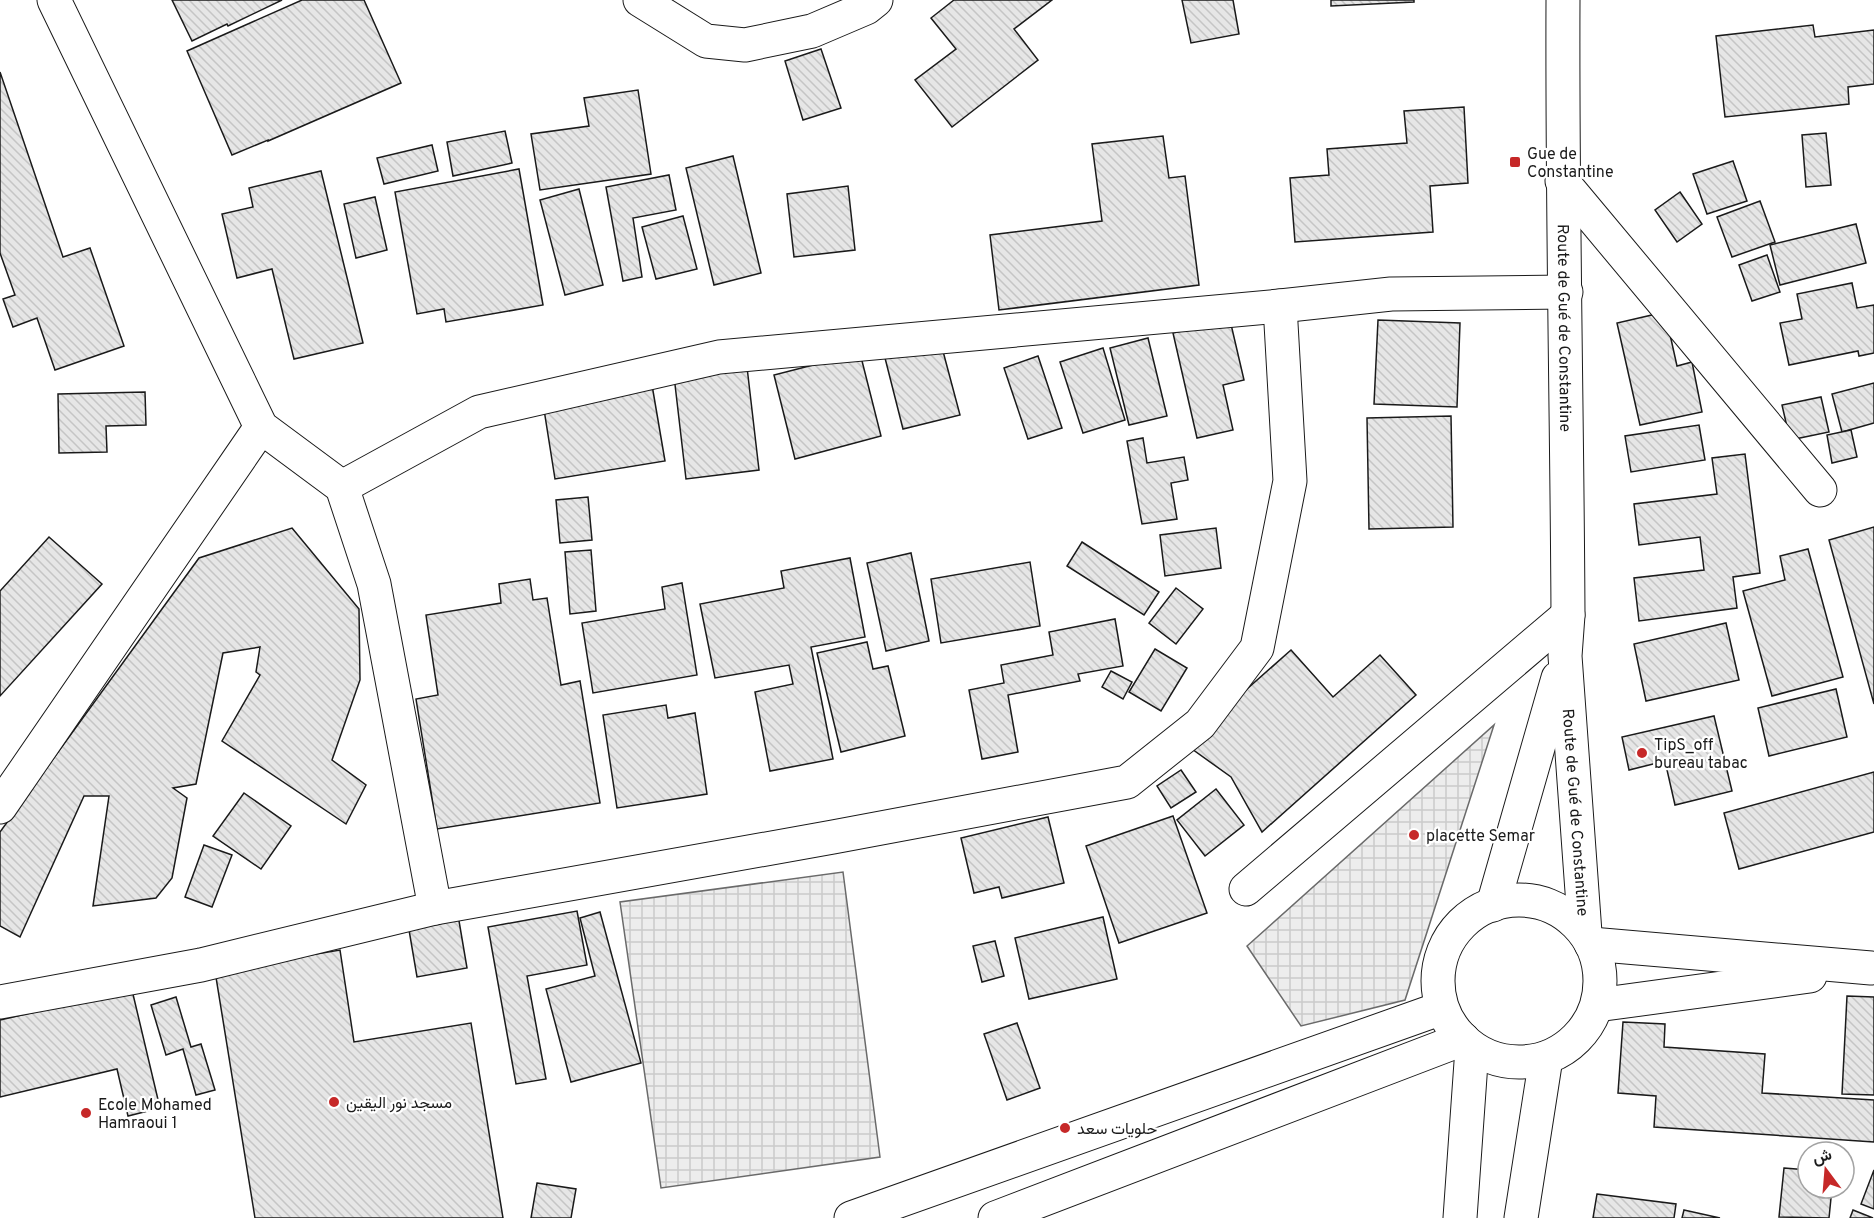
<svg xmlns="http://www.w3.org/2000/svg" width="1874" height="1218" viewBox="0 0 1874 1218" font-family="Overpass,Vazirmatn,sans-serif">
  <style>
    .plaza { fill: url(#plaza-grid); stroke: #6a6a6a; stroke-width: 1.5 }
    .building { fill: url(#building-back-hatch); stroke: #1a1a1a; stroke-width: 1.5 }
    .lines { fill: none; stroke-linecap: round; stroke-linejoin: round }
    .minor-casing { stroke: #1a1a1a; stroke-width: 35 }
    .major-casing { stroke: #1a1a1a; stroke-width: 35 }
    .minor { stroke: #fff; stroke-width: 33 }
    .major { stroke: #fff; stroke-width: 33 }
    .poi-dot { fill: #c62828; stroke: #fff; stroke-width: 2 }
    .labels { text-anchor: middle; stroke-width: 4.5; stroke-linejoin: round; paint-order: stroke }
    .poi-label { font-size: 16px; fill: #1a1a1a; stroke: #fff; text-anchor: start }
    .street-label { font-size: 16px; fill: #1a1a1a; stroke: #fff }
  </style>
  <defs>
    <pattern id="plaza-grid" width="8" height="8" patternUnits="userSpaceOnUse" patternTransform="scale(1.5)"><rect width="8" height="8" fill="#ededed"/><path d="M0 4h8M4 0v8" fill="none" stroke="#cbcbcb"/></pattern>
    <pattern id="building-back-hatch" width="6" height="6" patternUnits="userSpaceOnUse" patternTransform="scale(1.5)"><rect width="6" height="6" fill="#e6e6e6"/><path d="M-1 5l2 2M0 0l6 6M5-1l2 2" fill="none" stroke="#c5c5c5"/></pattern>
  </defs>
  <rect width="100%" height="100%" fill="#fff"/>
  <g class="plaza">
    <polygon points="1494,725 1405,1000 1301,1026 1247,946"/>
    <polygon points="843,872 880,1157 661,1188 620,902"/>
  </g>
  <g class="building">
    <polygon points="172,0 282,0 228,26 227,24 192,41"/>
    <polygon points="302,0 364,0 401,83 268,141 268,140 232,155 187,51"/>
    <polygon points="954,0 1052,0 1014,29 1038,60 952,127 915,80 956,49 931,18"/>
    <polygon points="1182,0 1233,0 1239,34 1191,43"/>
    <polygon points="1331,0 1414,0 1414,2 1331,6"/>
    <polygon points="1813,25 1815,37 1874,30 1874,84 1848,87 1849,104 1725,117 1716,36"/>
    <polygon points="821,49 841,108 803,120 785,61"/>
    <polygon points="0,72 63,257 90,248 124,346 55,370 37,318 13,327 3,299 15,295 0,253"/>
    <polygon points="638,90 651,174 540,190 531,134 589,126 584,98"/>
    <polygon points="1464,107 1468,183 1430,186 1433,232 1295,242 1290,178 1329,175 1327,149 1407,143 1404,111"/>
    <polygon points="505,131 512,163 453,176 447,142"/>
    <polygon points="1826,133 1831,185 1806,187 1802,135"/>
    <polygon points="1163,136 1169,178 1185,176 1199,285 999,310 990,235 1102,221 1092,144"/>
    <polygon points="432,145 438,171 384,184 377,158"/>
    <polygon points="733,156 761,273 714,285 686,168"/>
    <polygon points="1733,161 1747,201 1707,214 1693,174"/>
    <polygon points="519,169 543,305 446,322 444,309 417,314 395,192"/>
    <polygon points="321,171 363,343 294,359 272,269 237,278 222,214 253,207 249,188"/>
    <polygon points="669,175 676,210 633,218 642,277 623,281 606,187"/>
    <polygon points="848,186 855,250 794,257 787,194"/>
    <polygon points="579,189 603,285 565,295 540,200"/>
    <polygon points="1680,192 1702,224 1677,242 1655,210"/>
    <polygon points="375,197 387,250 356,258 344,204"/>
    <polygon points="1760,201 1775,242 1732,257 1717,217"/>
    <polygon points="683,216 697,269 656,279 642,227"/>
    <polygon points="1856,224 1866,263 1780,285 1770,245"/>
    <polygon points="1767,255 1780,292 1752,301 1739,265"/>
    <polygon points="1852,283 1857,308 1874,305 1874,353 1859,356 1858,351 1789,365 1780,323 1802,319 1797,294"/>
    <polygon points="1665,312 1677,366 1692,362 1702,412 1640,425 1617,323"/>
    <polygon points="1230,320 1244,380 1223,385 1233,430 1197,438 1173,333"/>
    <polygon points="1378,320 1460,323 1457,407 1374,404"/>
    <polygon points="1148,338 1167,416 1129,425 1110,348"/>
    <polygon points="940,340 960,415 903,429 884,354"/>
    <polygon points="1103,348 1125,420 1083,433 1060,362"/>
    <polygon points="860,353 881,436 795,459 774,375"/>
    <polygon points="1038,356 1062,428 1028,439 1004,368"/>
    <polygon points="747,367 759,470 686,479 674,376"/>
    <polygon points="1874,383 1874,423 1842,432 1832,394"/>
    <polygon points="652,385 665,461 555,479 543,403"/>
    <polygon points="145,392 146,425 106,426 107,452 59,453 58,394"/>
    <polygon points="1821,397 1829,432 1790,440 1782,405"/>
    <polygon points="1451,416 1453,527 1369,529 1367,418"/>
    <polygon points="1699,425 1705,460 1631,472 1625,436"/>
    <polygon points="1851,430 1857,457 1832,463 1827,435"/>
    <polygon points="1143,438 1147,463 1184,457 1188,480 1171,483 1177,519 1142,524 1127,441"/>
    <polygon points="1745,454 1760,573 1733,577 1737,608 1639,621 1634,578 1704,570 1700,537 1639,545 1634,504 1717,494 1712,458"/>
    <polygon points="588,497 592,540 560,543 556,500"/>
    <polygon points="1874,527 1874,704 1829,540"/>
    <polygon points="292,528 359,609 360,680 332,760 366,785 346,824 222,741 260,675 256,672 260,647 223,653 196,784 173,788 187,798 172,878 156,898 93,906 109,796 84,796 20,937 0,926 0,832 199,558"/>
    <polygon points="1216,528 1221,568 1165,576 1160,535"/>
    <polygon points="49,537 102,584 0,696 0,591"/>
    <polygon points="1082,542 1159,592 1144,615 1067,566"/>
    <polygon points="1808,549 1843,677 1772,696 1743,591 1785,580 1780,556"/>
    <polygon points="591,550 596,611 570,614 565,552"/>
    <polygon points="911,553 929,641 886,651 867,563"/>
    <polygon points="850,558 865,637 811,647 833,759 770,771 755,692 793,684 789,665 715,678 700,604 784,588 781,571"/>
    <polygon points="1030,562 1040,626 941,643 931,579"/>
    <polygon points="530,579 533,600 547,598 561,685 580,681 600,803 437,829 416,699 438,695 426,615 501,603 499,584"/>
    <polygon points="682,583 697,675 593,693 582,623 665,609 662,587"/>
    <polygon points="1176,588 1203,609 1176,644 1149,623"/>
    <polygon points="1115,619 1123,666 1078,674 1080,681 1008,695 1018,752 982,759 969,690 1004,683 1001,665 1053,655 1049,632"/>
    <polygon points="1726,623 1739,680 1646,701 1634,644"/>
    <polygon points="867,642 873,669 888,666 905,736 841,752 817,653"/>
    <polygon points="1155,649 1187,668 1161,711 1129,692"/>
    <polygon points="1291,650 1333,697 1380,655 1416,695 1262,832 1231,777 1185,744"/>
    <polygon points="1111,671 1132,682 1123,699 1102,687"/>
    <polygon points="1836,689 1847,737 1769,756 1758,708"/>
    <polygon points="666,705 668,718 695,713 707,794 617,808 603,715"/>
    <polygon points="1714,716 1732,791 1675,805 1665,761 1629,770 1622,737"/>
    <polygon points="1181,770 1196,792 1171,808 1157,786"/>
    <polygon points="1874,772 1874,832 1739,869 1724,813"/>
    <polygon points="1216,789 1244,825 1205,856 1177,820"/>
    <polygon points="244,793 291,826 261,869 213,836"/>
    <polygon points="1173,816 1207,913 1119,943 1086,846"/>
    <polygon points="1048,817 1064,883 1002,898 999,887 974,893 961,838"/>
    <polygon points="204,845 232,855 212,907 185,897"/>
    <polygon points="577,911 587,965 527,976 546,1079 516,1084 488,927"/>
    <polygon points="600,912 641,1063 571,1082 546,989 595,976 580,918"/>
    <polygon points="458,915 467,968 417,977 408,924"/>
    <polygon points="1103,917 1117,979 1029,999 1015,938"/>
    <polygon points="995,941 1004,976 982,982 973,946"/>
    <polygon points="340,950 354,1042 471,1023 503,1218 255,1218 215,971"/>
    <polygon points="132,990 160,1108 128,1116 117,1069 0,1097 0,1020"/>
    <polygon points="1847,996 1874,997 1874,1095 1842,1094"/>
    <polygon points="176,997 191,1047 201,1044 215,1090 196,1095 183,1049 166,1055 151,1005"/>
    <polygon points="1623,1022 1665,1024 1664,1047 1765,1054 1762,1093 1874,1100 1874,1142 1654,1127 1656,1096 1618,1093"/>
    <polygon points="1017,1023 1040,1088 1007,1100 984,1034"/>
    <polygon points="1784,1168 1808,1170 1808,1188 1832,1188 1829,1218 1779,1217"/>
    <polygon points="1874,1170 1874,1209 1861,1204"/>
    <polygon points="537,1183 576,1189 571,1218 531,1218"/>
    <polygon points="1597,1194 1676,1204 1674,1218 1593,1218"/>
    <polygon points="1684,1210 1720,1218 1682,1218"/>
    <polygon points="1853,1210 1873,1218 1850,1218"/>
  </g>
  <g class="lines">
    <defs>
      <g id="minor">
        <polyline points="54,0 261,427 342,487 374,584 435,908"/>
        <polyline points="640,0 706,41 745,45 812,31 866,8 876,0"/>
        <polyline points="1562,181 1820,490"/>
        <polyline points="342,487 479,412 719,357 1280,306 1391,294 1566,292"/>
        <polyline points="0,807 261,427"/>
        <polyline points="1246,889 1568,615"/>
        <polyline points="0,1002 201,965 435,908 833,837 1127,782 1200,724 1257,648 1290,481 1280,306"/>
      </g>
      <g id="major">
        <path id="s1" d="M1563,0C1562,205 1567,410 1568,615L1565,656L1585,933"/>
        <circle cx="1519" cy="981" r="81"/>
        <polyline points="1493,905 1558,678"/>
        <polyline points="1591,944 1871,968"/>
        <polyline points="1597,1005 1810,976"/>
        <polyline points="851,1218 1442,1008"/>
        <polyline points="995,1218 1463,1039"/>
        <polyline points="1460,1218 1472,1048"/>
        <polyline points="1521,1218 1546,1058"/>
      </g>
    </defs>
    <use href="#minor" class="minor-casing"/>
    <use href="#major" class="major-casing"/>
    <use href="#minor" class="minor"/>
    <use href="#major" class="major"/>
  </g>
  <g class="poi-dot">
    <rect x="1509" y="156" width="12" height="12" rx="3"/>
    <circle cx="1642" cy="753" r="6"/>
    <circle cx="1414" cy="835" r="6"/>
    <circle cx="334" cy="1102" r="6"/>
    <circle cx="86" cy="1113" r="6"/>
    <circle cx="1065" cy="1128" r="6"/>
  </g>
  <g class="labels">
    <g class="poi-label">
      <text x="1527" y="159">Gue de<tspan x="1527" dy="18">Constantine</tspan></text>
      <text x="1654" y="750">TipS_off<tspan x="1654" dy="18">bureau tabac</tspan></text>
      <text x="1426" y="841">placette Semar</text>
      <text x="346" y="1108">مسجد نور اليقين</text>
      <text x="98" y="1110">Ecole Mohamed<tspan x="98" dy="18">Hamraoui 1</tspan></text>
      <text x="1077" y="1134">حلويات سعد</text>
    </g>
    <g class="street-label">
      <text dy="6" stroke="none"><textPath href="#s1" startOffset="328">Route de Gué de Constantine</textPath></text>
      <text dy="6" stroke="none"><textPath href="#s1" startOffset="813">Route de Gué de Constantine</textPath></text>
    </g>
  </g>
  <g transform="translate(1826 1170) rotate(344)"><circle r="28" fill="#ffffff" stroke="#a3a3a3" stroke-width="1.5"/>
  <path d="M0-4.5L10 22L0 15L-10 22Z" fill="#c62828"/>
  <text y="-9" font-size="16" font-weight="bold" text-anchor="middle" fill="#1a1a1a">ش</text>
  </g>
</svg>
